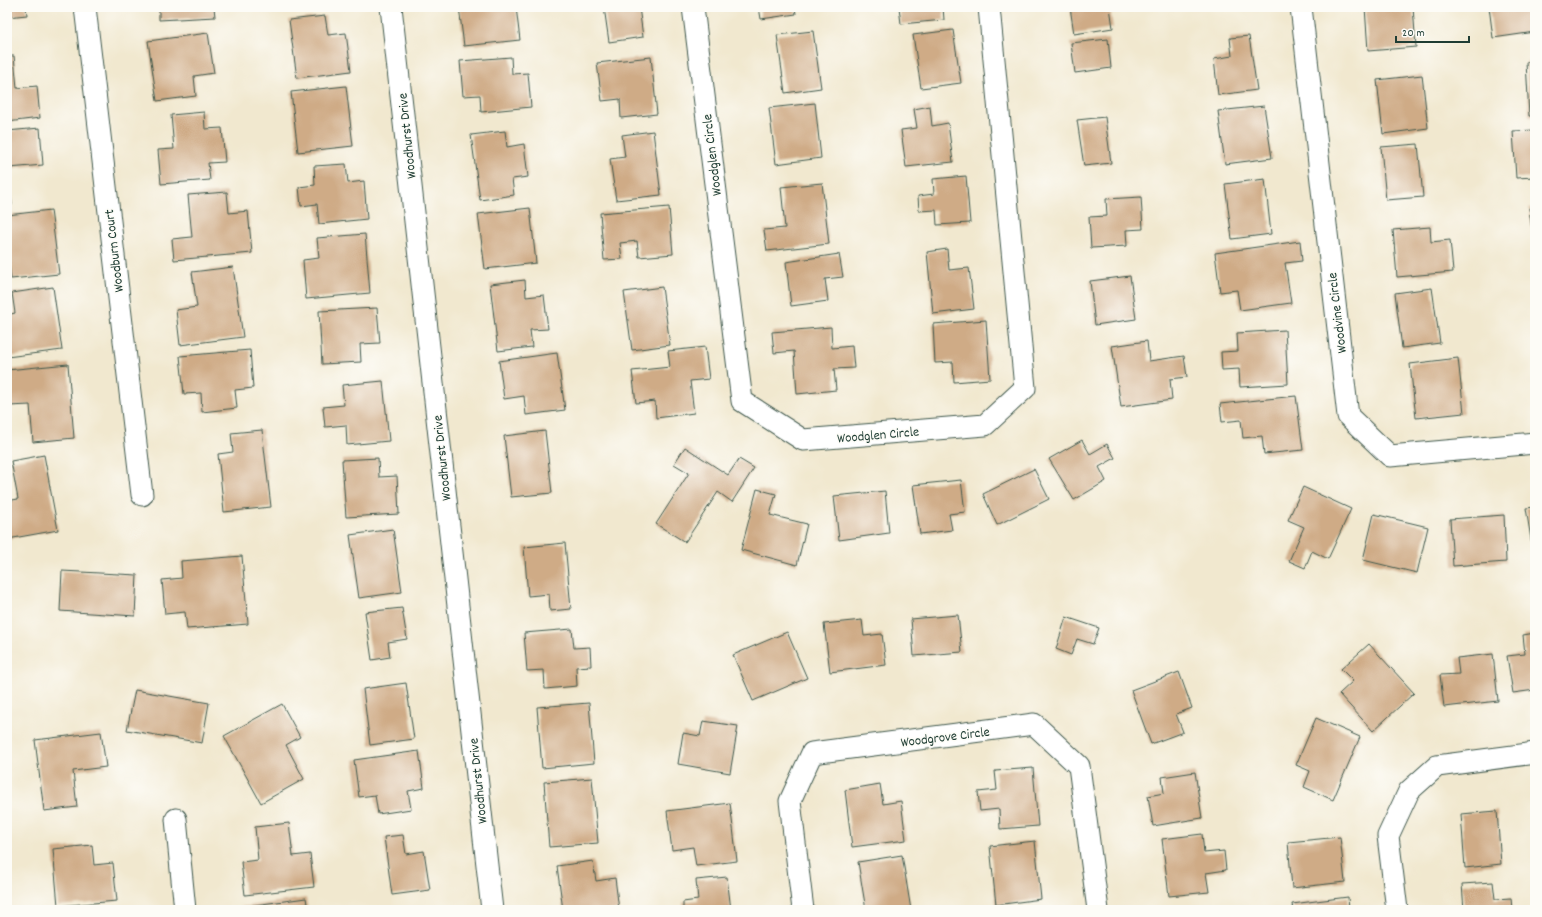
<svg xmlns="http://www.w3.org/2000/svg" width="1542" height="917" viewBox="0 0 1542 917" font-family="Dekko,sans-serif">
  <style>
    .building { fill: #cfab86 }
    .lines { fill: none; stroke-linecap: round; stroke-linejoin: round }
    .street-casing { stroke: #3e574b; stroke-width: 23 }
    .street { stroke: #fff; stroke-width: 21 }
    .labels { text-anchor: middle; stroke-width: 3; stroke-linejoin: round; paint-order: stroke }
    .street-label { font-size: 14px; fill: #1f3d34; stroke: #fdfcf7 }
  </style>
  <rect width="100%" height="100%" fill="#fdfcf7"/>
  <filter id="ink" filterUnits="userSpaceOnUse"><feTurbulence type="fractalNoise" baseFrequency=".025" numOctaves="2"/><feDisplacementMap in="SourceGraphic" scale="8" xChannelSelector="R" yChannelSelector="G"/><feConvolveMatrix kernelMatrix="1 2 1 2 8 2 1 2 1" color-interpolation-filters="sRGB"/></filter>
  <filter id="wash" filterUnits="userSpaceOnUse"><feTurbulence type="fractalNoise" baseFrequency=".012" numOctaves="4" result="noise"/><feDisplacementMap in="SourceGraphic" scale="16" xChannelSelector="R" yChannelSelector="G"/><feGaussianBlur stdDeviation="0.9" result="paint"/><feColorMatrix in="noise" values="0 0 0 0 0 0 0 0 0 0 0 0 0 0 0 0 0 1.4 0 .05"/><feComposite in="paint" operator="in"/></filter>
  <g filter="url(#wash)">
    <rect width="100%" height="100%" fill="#f1e8cf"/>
    <g id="blocks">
      <g class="building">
        <polygon points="7,7 26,7 27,15 7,17"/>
        <polygon points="159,7 214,7 215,17 159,20"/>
        <polygon points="459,7 516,7 520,40 464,46"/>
        <polygon points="604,7 639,7 643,37 609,42"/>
        <polygon points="759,7 795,7 796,14 761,19"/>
        <polygon points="899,7 943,7 944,20 901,24"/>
        <polygon points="1070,7 1110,7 1113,28 1074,34"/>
        <polygon points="1365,7 1413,7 1416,47 1368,51"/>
        <polygon points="1489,7 1535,7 1535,32 1493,38"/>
        <polygon points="325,16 328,35 346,33 351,71 297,78 289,20"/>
        <polygon points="953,30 961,83 921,88 913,35"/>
        <polygon points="813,31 821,88 785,93 777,35"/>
        <polygon points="208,33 214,73 194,76 196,96 157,101 148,41"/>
        <polygon points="1249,36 1257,90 1218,95 1214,59 1232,56 1230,38"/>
        <polygon points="1108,39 1111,68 1075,73 1071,43"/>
        <polygon points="7,56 14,56 17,88 37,86 40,118 7,122"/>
        <polygon points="511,57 512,74 528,73 531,107 481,112 480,95 463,96 460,61"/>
        <polygon points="651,57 657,114 621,118 620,99 602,101 597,63"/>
        <polygon points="1535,61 1535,116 1529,116 1526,62"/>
        <polygon points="1422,75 1428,128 1383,134 1377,80"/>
        <polygon points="346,86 353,146 298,152 291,92"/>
        <polygon points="815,103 821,158 776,164 769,108"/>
        <polygon points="930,106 932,126 948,123 953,162 906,167 901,130 917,128 914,109"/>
        <polygon points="1264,106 1272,158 1225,164 1218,111"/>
        <polygon points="204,112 205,129 222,128 225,162 208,163 210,180 161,184 158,150 174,149 171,115"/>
        <polygon points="1105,117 1111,163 1084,166 1077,120"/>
        <polygon points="40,128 43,165 9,168 12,205 7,205 7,131"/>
        <polygon points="1535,130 1535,177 1516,178 1513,131"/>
        <polygon points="505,131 507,147 524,144 528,177 512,179 514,195 480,200 471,135"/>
        <polygon points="653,131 661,195 616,200 610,159 625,157 622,135"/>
        <polygon points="1418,144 1423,197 1386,200 1381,147"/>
        <polygon points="346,164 348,183 364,181 367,219 319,224 317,204 301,206 299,187 315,185 314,166"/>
        <polygon points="966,176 970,223 937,225 936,210 919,211 918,196 934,194 933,179"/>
        <polygon points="1265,179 1271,234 1232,239 1225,184"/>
        <polygon points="822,183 829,244 767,251 764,230 785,228 781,187"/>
        <polygon points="227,192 229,213 248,211 252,253 174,260 172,239 192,237 188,195"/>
        <polygon points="1141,197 1143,229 1126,230 1127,246 1091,248 1089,217 1107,216 1106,199"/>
        <polygon points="669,207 673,254 639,257 637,241 620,243 622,259 604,260 600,213"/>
        <polygon points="1535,207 1535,245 1534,245 1529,208"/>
        <polygon points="530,208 536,263 485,269 478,214"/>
        <polygon points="51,210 59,274 11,279 9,263 7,264 7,215"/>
        <polygon points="1430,227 1431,242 1450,240 1453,272 1397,277 1393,230"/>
        <polygon points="365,234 370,293 306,299 303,260 319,258 317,238"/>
        <polygon points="1300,241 1302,261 1285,263 1291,303 1240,310 1237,290 1220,292 1215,253"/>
        <polygon points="947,249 949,270 969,268 974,309 933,314 927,252"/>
        <polygon points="839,254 843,277 825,279 828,301 791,306 786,262"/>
        <polygon points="233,267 243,337 180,345 176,310 197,307 192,272"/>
        <polygon points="1130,276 1136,319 1095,325 1090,281"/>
        <polygon points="525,280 526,297 544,295 548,329 530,330 532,347 498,351 490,284"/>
        <polygon points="53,287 62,350 7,357 7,315 15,313 12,293"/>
        <polygon points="662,287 670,345 632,350 624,292"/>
        <polygon points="1432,288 1440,343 1402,348 1395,293"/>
        <polygon points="377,308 380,343 360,344 361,362 322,364 319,311"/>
        <polygon points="986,320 990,379 954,382 953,362 935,363 933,324"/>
        <polygon points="831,327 832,348 852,346 854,368 834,369 836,390 797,394 794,351 774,353 772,332"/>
        <polygon points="1285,330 1288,384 1240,387 1239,369 1222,370 1221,352 1238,351 1237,333"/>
        <polygon points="1147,341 1149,361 1184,356 1187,377 1170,379 1172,400 1121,407 1112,346"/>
        <polygon points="705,347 709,379 690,381 694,413 656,418 655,401 636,403 632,371 670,367 668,351"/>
        <polygon points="250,350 253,388 235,390 237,408 202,412 201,393 184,394 180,356"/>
        <polygon points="557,353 565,410 526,415 524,396 504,399 499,361"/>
        <polygon points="1458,358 1464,413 1416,418 1410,364"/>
        <polygon points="68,364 74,438 33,442 30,405 9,406 7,370"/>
        <polygon points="383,381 389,441 347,445 346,425 325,427 323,407 344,405 342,385"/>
        <polygon points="1296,396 1303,450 1264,454 1262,436 1243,438 1241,420 1222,422 1220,404"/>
        <polygon points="262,430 271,507 224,512 218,454 233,452 231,433"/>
        <polygon points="545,431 552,493 511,497 504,436"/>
        <polygon points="1082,440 1090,454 1107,444 1115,458 1099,467 1106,481 1074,500 1049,459"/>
        <polygon points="685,447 728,475 739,459 754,468 732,502 718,492 685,542 656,524 689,473 674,464"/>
        <polygon points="44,455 58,530 8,539 7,501 18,499 11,461"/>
        <polygon points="378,458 379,477 397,476 399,514 346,517 342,460"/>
        <polygon points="1034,469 1049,499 997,525 983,494"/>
        <polygon points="961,480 965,512 949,514 952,530 920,534 913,485"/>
        <polygon points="1303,487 1351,509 1328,559 1312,551 1305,568 1289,561 1304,527 1288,520"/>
        <polygon points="757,489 776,494 770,515 807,524 797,565 741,550"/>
        <polygon points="885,491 889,533 839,540 834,496"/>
        <polygon points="1535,507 1535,558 1534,558 1526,508"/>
        <polygon points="1374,514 1428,527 1417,573 1363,560"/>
        <polygon points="1504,515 1506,562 1453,566 1450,519"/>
        <polygon points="393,529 402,592 359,598 350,535"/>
        <polygon points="565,543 571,609 550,611 549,594 528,596 524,547"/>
        <polygon points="242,556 248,624 187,629 185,612 165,614 162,580 182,578 181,561"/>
        <polygon points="62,571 137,575 135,616 60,611"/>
        <polygon points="402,608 407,639 388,642 390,657 372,660 365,612"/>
        <polygon points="958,615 962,652 914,656 911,619"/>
        <polygon points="1066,617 1099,628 1093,644 1077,639 1071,655 1056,649"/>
        <polygon points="862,620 864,636 882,634 886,665 830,672 824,624"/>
        <polygon points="572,629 574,648 590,647 591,666 576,667 577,686 545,689 544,670 527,671 524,633"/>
        <polygon points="787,632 807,678 753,701 733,655"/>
        <polygon points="1535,633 1535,690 1513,693 1507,656 1525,654 1523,635"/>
        <polygon points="1369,644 1414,693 1373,731 1339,694 1353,681 1341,669"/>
        <polygon points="1493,654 1498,701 1444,707 1440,675 1459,674 1457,658"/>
        <polygon points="1179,672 1192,708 1176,714 1183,732 1151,744 1131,690"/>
        <polygon points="406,683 414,739 370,745 363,689"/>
        <polygon points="135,690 209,703 202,743 127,730"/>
        <polygon points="589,703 594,763 542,768 537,707"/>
        <polygon points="282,704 300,737 286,745 304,779 261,803 224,736"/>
        <polygon points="1316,718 1360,737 1333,800 1304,787 1310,771 1296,765"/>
        <polygon points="703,721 738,726 730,773 678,764 683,733 700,736"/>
        <polygon points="101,732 106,767 73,771 77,807 44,811 35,740"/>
        <polygon points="419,751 424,788 408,791 411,809 378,814 375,795 359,797 354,760"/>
        <polygon points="1033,768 1038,826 1000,829 999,809 980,811 978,792 997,790 995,771"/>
        <polygon points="1195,772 1202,818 1153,826 1148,796 1164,793 1162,777"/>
        <polygon points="592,778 598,843 549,847 544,782"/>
        <polygon points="880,784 883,804 901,801 906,840 852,847 845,790"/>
        <polygon points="730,803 737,861 696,866 693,847 672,850 667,811"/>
        <polygon points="1497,811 1501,864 1465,868 1461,814"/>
        <polygon points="289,823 293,856 310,854 314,887 245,895 241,862 258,860 255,827"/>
        <polygon points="1202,834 1204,853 1224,851 1226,870 1206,873 1209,892 1169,896 1162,839"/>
        <polygon points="403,835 406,854 424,851 430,890 392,895 384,837"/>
        <polygon points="1340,837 1345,882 1292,888 1288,842"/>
        <polygon points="1035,841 1041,899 996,905 990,846"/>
        <polygon points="92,845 94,865 113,863 117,901 58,906 53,849"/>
        <polygon points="902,855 911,910 866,910 858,862"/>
        <polygon points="593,861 596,881 615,878 619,910 563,910 557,866"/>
        <polygon points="727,877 731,910 683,910 683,902 698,900 696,880"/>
        <polygon points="1493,882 1495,899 1511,898 1512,910 1464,910 1462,884"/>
        <polygon points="1348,897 1349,910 1293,910 1292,904"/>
        <polygon points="306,898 308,910 240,910 240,907"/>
      </g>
    </g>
  </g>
  <g filter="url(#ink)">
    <use href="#blocks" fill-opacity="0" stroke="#3e574b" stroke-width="1"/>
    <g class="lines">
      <defs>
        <g id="street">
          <polyline points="85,7 142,495"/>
          <polyline points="391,7 492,910"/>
          <polyline points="693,7 742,401 803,440 985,425 1025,388 989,7"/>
          <polyline points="1301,7 1348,416 1390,456 1535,443"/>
          <polyline points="176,819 185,910"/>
          <polyline points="803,910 790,801 812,753 1034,724 1079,766 1098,910"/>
          <polyline points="1397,910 1388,836 1409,791 1437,766 1535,753"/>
        </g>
      </defs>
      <use href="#street" class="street-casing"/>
      <use href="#street" class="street"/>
    </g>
  </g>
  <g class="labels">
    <g class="street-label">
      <text transform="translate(406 136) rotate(-96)" y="5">Woodhurst Drive</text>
      <text transform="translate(711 155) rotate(-97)" y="5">Woodglen Circle</text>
      <text transform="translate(113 251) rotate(-97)" y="5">Woodburn Court</text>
      <text transform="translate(1336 313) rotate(-97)" y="5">Woodvine Circle</text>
      <text transform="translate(878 434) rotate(-5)" y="5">Woodglen Circle</text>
      <text transform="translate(441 458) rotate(-96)" y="5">Woodhurst Drive</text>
      <text transform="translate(945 736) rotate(-7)" y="5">Woodgrove Circle</text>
      <text transform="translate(477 781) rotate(-96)" y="5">Woodhurst Drive</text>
    </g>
  </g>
  <rect width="1542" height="917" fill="none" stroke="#fdfcf7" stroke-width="24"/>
  <path d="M1396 36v6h73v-6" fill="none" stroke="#1f3d34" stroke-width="2"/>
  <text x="1402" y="36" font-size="12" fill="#1f3d34" stroke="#fdfcf7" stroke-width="3" paint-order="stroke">20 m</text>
</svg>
